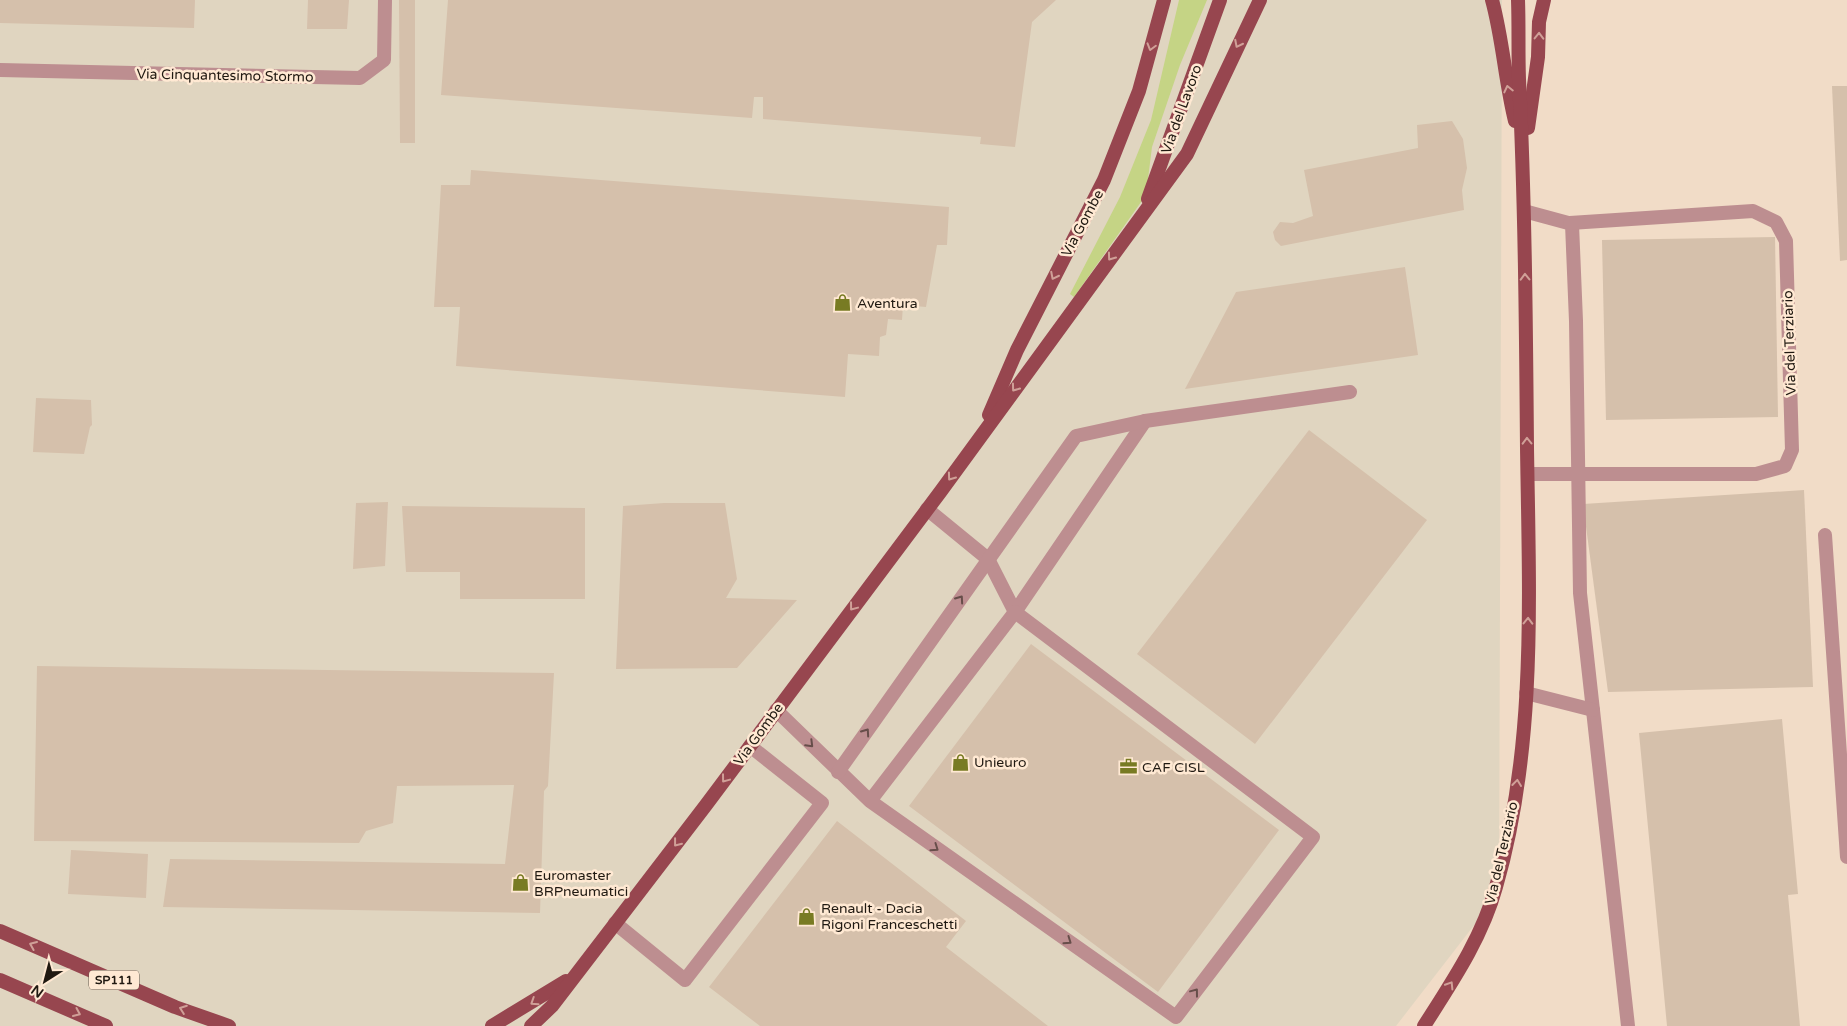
<svg xmlns="http://www.w3.org/2000/svg" width="1847" height="1026" viewBox="0 0 1847 1026" font-family="'Varela Round',sans-serif">
  <style>
    .commercial { fill: #e0d5c0 }
    .green { fill: #c5d485 }
    .building { fill: #d5c0ab }
    .lines { fill: none; stroke-linecap: round; stroke-linejoin: round }
    .service { stroke: #bd8e90; stroke-width: 14 }
    .minor { stroke: #bd8e90; stroke-width: 14 }
    .primary { stroke: #97464f; stroke-width: 14 }
    .oneway { stroke: #d0a098 }
    .oneway2 { stroke: #674e4a }
    .labels { text-anchor: middle; stroke-width: 5; stroke-linejoin: round; paint-order: stroke }
    .shield { fill: #ffe9d3; stroke: #63574b; stroke-width: 1 }
    .shield-label { font-size: 12px; font-weight: bold; fill: #201911 }
    .street-label { font-size: 14px; fill: #201911; stroke: #ffe9d3 }
    .poi-label { font-size: 14px; fill: #201911; stroke: #ffe9d3; text-anchor: start }
  </style>
  <rect width="100%" height="100%" fill="#f1dcc7"/>
  <polygon class="commercial" points="0,0 1502,0 1499,893 1396,1026 0,1026"/>
  <polygon class="green" points="1179,0 1207,0 1180,65 1152,147 1146,195 1074,297 1070,294 1120,197 1151,120"/>
  <g class="building">
    <polygon points="0,0 195,0 194,28 0,23"/>
    <polygon points="308,0 349,0 347,29 307,29"/>
    <polygon points="399,0 415,0 415,143 400,143"/>
    <polygon points="448,0 1056,0 1032,22 1015,147 980,144 981,137 763,119 763,97 754,97 752,118 441,95"/>
    <polygon points="1832,86 1847,86 1847,260 1840,261"/>
    <polygon points="1452,121 1463,139 1467,168 1462,190 1464,210 1281,246 1275,240 1273,232 1280,222 1293,223 1313,216 1304,170 1418,148 1417,125"/>
    <polygon points="471,170 949,207 947,245 937,245 926,307 903,305 902,320 888,319 886,335 880,337 879,356 848,354 845,397 456,366 460,307 434,307 441,185 470,185"/>
    <polygon points="1775,237 1778,417 1606,420 1602,240"/>
    <polygon points="1405,267 1418,355 1185,389 1236,292"/>
    <polygon points="36,398 91,400 92,425 90,427 84,454 33,452"/>
    <polygon points="1309,430 1427,520 1255,744 1137,654"/>
    <polygon points="1804,490 1813,687 1608,692 1583,504"/>
    <polygon points="388,502 385,566 353,569 356,503"/>
    <polygon points="664,503 725,503 737,579 726,598 797,600 737,668 616,669 623,506"/>
    <polygon points="402,506 585,508 585,599 460,599 460,572 406,572"/>
    <polygon points="1031,644 1279,830 1158,992 909,806"/>
    <polygon points="37,666 554,673 548,786 544,791 540,913 163,907 170,859 505,864 514,785 397,786 393,823 366,831 359,843 34,841"/>
    <polygon points="1782,719 1798,894 1788,895 1800,1026 1667,1026 1639,733"/>
    <polygon points="837,821 966,921 946,947 1048,1026 760,1026 709,987"/>
    <polygon points="71,850 148,854 146,898 68,894"/>
  </g>
  <g class="lines">
    <g class="service">
      <polyline points="927,509 988,559 1015,612 1145,421"/>
      <polyline points="776,710 870,801 1176,1017 1313,837 1015,612 870,801"/>
      <polyline points="838,772 1076,436 1145,421 1350,392"/>
      <polyline points="615,923 685,980 822,803 750,746"/>
    </g>
    <g class="minor">
      <polyline points="0,70 360,78 384,60 385,0"/>
      <polyline points="1524,211 1572,224 1576,321 1580,593 1628,1026"/>
      <polyline points="1528,474 1756,474 1785,466 1792,450 1786,241 1776,222 1753,211 1570,223"/>
      <polyline points="1825,535 1847,857"/>
      <polyline points="1526,693 1593,710"/>
    </g>
    <g class="primary">
      <path d="M1492,0C1503,40 1505,81 1515,121"/>
      <polyline points="1528,128 1538,57 1539,22 1544,0"/>
      <polyline points="1148,199 1220,0"/>
      <polyline points="989,415 1017,350 1104,180 1139,91 1164,0"/>
      <polyline points="0,931 175,1007 229,1026"/>
      <polyline points="0,980 106,1026"/>
      <polyline points="492,1026 566,981"/>
      <polyline points="531,1026 552,1006 706,805 941,491 1187,154 1260,0"/>
      <path d="M1424,1026C1452,982 1482,938 1496,887C1537,745 1529,593 1527,447C1526,324 1525,202 1519,79C1518,53 1519,26 1518,0"/>
    </g>
  </g>
  <defs><path id="oneway-chevron" d="M-2-3.5L2.5 0L-2 3.5" fill="none" stroke-width="1.6" stroke-linecap="round" stroke-linejoin="round" transform="scale(1.25)"/></defs>
  <g class="oneway">
    <use href="#oneway-chevron" transform="translate(1539 36) rotate(-89)"/>
    <use href="#oneway-chevron" transform="translate(1238 44) rotate(117)"/>
    <use href="#oneway-chevron" transform="translate(1151 47) rotate(106)"/>
    <use href="#oneway-chevron" transform="translate(1508 89) rotate(-103)"/>
    <use href="#oneway-chevron" transform="translate(1111 257) rotate(126)"/>
    <use href="#oneway-chevron" transform="translate(1054 276) rotate(117)"/>
    <use href="#oneway-chevron" transform="translate(1525 277) rotate(-91)"/>
    <use href="#oneway-chevron" transform="translate(1015 388) rotate(126)"/>
    <use href="#oneway-chevron" transform="translate(1527 441) rotate(-91)"/>
    <use href="#oneway-chevron" transform="translate(951 477) rotate(126)"/>
    <use href="#oneway-chevron" transform="translate(853 607) rotate(127)"/>
    <use href="#oneway-chevron" transform="translate(1528 621) rotate(-89)"/>
    <use href="#oneway-chevron" transform="translate(725 779) rotate(127)"/>
    <use href="#oneway-chevron" transform="translate(1517 783) rotate(-83)"/>
    <use href="#oneway-chevron" transform="translate(677 843) rotate(128)"/>
    <use href="#oneway-chevron" transform="translate(33 945) rotate(-157)"/>
    <use href="#oneway-chevron" transform="translate(1450 985) rotate(-58)"/>
    <use href="#oneway-chevron" transform="translate(534 1002) rotate(147)"/>
    <use href="#oneway-chevron" transform="translate(183 1009) rotate(-160)"/>
    <use href="#oneway-chevron" transform="translate(77 1013) rotate(24)"/>
  </g>
  <g class="oneway2">
    <use href="#oneway-chevron" transform="translate(960 599) rotate(-55)"/>
    <use href="#oneway-chevron" transform="translate(866 732) rotate(-55)"/>
    <use href="#oneway-chevron" transform="translate(810 744) rotate(45)"/>
    <use href="#oneway-chevron" transform="translate(935 848) rotate(35)"/>
    <use href="#oneway-chevron" transform="translate(1068 941) rotate(35)"/>
    <use href="#oneway-chevron" transform="translate(1195 992) rotate(-53)"/>
  </g>
  <defs>
    <symbol id="shop-bare" viewBox="-9 -9 18 18"><path d="M-5-2.5h2.3a2.7 3.5 0 0 1 5.4 0H5L5.5 6h-11ZM-1.5-2.5h3a1.5 2.3 0 0 0-3 0Z" fill="#787b23" stroke="#ffe9d3" stroke-width="2.5" paint-order="stroke"/></symbol>
    <symbol id="office-bare" viewBox="-9 -9 18 18"><path d="M-6-3h4V-5.5h4V-3h4V5H-6ZM-1-4.5V-3h2v-1.5ZM-6 0V1H6V0Z" fill="#787b23" stroke="#ffe9d3" stroke-width="2.5" paint-order="stroke"/></symbol>
  </defs>
  <g fill-rule="evenodd">
    <use href="#shop-bare" x="830" y="290" width="25" height="25"/>
    <use href="#shop-bare" x="948" y="750" width="25" height="25"/>
    <use href="#office-bare" x="1116" y="754" width="25" height="25"/>
    <use href="#shop-bare" x="508" y="870" width="25" height="25"/>
    <use href="#shop-bare" x="794" y="904" width="25" height="25"/>
  </g>
  <g class="labels">
    <rect class="shield" x="89" y="970.5" width="50" height="19" rx="4"/>
    <g class="shield-label">
      <text x="114" y="984">SP111</text>
    </g>
    <g class="street-label">
      <text transform="translate(225 75) rotate(1)" y="5">Via Cinquantesimo Stormo</text>
      <text transform="translate(1181 109) rotate(-70)" y="5">Via del Lavoro</text>
      <text transform="translate(1082 223) rotate(-62)" y="5">Via Gombe</text>
      <text transform="translate(1789 343) rotate(-92)" y="5">Via del Terziario</text>
      <text transform="translate(758 734) rotate(-54)" y="5">Via Gombe</text>
      <text transform="translate(1501 853) rotate(-77)" y="5">Via del Terziario</text>
    </g>
    <g class="poi-label">
      <text x="857" y="308">Aventura</text>
      <text x="974" y="767">Unieuro</text>
      <text x="1142" y="772">CAF CISL</text>
      <text x="534" y="880">Euromaster<tspan x="534" dy="16">BRPneumatici</tspan></text>
      <text x="821" y="913">Renault - Dacia<tspan x="821" dy="16">Rigoni Franceschetti</tspan></text>
    </g>
  </g>
  <g transform="translate(45 981) rotate(216)" stroke="#ffe9d3" stroke-width="4" paint-order="stroke">
  <path d="M0-4L9 19L0 12L-9 19Z" fill="#201911"/>
  <text y="-8" font-size="14" font-weight="bold" text-anchor="middle" fill="#201911">N</text>
  </g>
</svg>
